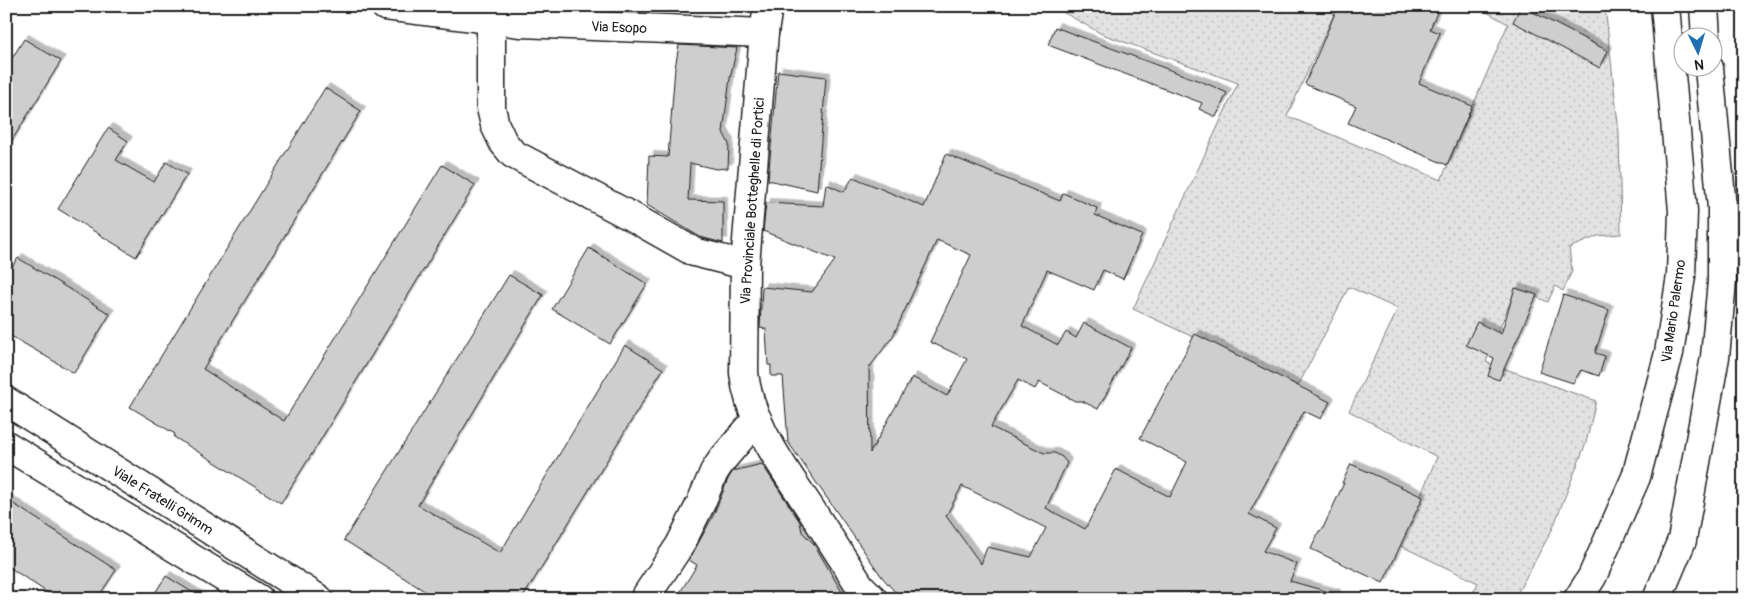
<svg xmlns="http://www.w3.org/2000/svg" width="1750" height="605" viewBox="0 0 1750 605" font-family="Pangolin,sans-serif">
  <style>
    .grass { fill: url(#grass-dots); stroke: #7f7f7f }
    .building { fill: #cecece; stroke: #1c1c1c; fill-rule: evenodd; filter: url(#shadow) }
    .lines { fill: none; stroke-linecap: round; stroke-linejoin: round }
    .minor-casing { stroke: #1c1c1c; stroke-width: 31 }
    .minor { stroke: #fff; stroke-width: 28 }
    .labels { text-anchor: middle; stroke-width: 4; stroke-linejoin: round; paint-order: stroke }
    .street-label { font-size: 14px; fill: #1c1c1c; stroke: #fff }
  </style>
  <defs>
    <pattern id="grass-dots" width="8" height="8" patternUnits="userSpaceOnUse" patternTransform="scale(1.25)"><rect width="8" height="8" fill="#e2e2e2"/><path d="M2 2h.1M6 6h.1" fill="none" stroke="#c1c1c1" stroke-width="1.8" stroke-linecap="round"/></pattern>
    <filter id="shadow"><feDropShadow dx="4.5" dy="-4.5" stdDeviation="0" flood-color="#0004"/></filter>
  </defs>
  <rect width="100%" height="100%" fill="#fff"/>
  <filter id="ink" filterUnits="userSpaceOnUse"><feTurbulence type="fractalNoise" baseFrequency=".02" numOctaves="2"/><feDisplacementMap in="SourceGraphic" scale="10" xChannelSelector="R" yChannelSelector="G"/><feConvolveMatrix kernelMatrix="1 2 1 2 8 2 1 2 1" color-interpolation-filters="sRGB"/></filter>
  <g filter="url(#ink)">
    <polygon class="grass" points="1092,6 1338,6 1287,116 1441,180 1508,24 1476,6 1605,6 1619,133 1621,234 1598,236 1569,248 1572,271 1563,291 1555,286 1548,302 1516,288 1486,362 1596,401 1586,443 1552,530 1514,599 1470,599 1478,583 1399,545 1437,457 1349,411 1398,309 1349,287 1298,386 1133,309 1238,83 1102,34 1059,10"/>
    <g class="building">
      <polygon points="1338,6 1440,6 1430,29 1440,33 1419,83 1472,106 1447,165 1348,123 1356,106 1305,84"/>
      <polygon points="1521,6 1608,51 1600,68 1513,22"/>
      <polygon points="1055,27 1210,85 1227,93 1216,117 1199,109 1202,103 1048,45"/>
      <polygon points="24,39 61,61 6,150 6,68"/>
      <polygon points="679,45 737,48 730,78 723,132 729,144 728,168 716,169 690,163 688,200 723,201 723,243 700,237 647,205 649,156 668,157 675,68"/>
      <polygon points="778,71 826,77 817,191 768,180"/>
      <polygon points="325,88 361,111 203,369 284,421 442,165 475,185 318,444 281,503 174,437 175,434 130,407"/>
      <polygon points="108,128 128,141 116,160 154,182 166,162 187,174 136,257 58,209"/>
      <path d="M946,154L1060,201L1063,193L1097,208L1095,215L1142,235L1123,279L1103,270L1094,290L1047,270L1022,326L1058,345L1066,332L1076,338L1084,323L1131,348L1098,409L1082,401H1075L1039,382L1035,389L1018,380L991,427L1044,453H1055L1062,457L1067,463L1046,508L1085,529L1116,469L1170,497L1187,462L1140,438L1195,334L1330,402L1321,419L1304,411L1249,514L1276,528L1263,551L1297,564L1290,581L1336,594L1335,599H901L882,577L788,442L783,376H771V365H768L766,329L760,328L762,287L812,292L835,260L763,231L766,203L823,206L826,184L844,192L853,177L924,207ZM937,240L971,255L930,342L967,359L947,396L912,377L870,453L869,368L893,336ZM962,486L1046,528L1031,557L987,547L981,564L946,516Z"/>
      <polygon points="589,248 647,284 610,344 552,309"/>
      <polygon points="18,258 110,314 74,373 6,333 6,276"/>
      <polygon points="509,275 543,295 418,505 500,553 625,345 663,369 522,599 437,599 344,540"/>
      <polygon points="1515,288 1537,295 1499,380 1488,376 1494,358 1466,345 1477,322 1501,334"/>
      <polygon points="1563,295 1609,310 1595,353 1605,356 1599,376 1581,370 1573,383 1539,372"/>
      <polygon points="762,464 800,522 802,532 814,544 846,599 676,599 697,565 689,560 713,516 728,479 733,471"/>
      <polygon points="1351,464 1423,497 1383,583 1311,549 1319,531 1322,530 1344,483 1342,483"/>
      <polygon points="6,499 116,570 97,599 57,599 6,565"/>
      <polygon points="166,576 203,599 151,599"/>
    </g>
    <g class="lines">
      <defs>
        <g id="minor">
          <polyline points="385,6 521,23 764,33"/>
          <path d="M768,6L764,33L745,265L744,373C749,419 777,458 802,496C822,526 841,556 860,586L873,599"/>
          <polyline points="1704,6 1706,38"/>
          <polyline points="491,19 491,108 495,125 503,142 513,154 634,218 694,252 745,265"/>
          <polyline points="6,401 319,599"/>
          <polyline points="6,445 259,599"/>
          <polyline points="644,599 680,545 700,505 714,472 722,460 757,419"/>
          <polyline points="1578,599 1592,577 1636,477 1669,353 1681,276 1683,211 1665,6"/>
          <polyline points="1657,599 1682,540 1715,357 1722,281 1722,208 1709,68"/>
        </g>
      </defs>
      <use href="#minor" class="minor-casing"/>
      <use href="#minor" class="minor"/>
    </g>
  </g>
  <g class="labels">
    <g class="street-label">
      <text transform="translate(619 27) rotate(2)" y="5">Via Esopo</text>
      <text transform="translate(752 201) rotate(-86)" y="5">Via Provinciale Botteghelle di Portici</text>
      <text transform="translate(1673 311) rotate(-82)" y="5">Via Mario Palermo</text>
      <text transform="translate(163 500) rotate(32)" y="5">Viale Fratelli Grimm</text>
    </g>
  </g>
  <rect width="1750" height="605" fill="none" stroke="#fff" stroke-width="25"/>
  <rect x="12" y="12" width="1725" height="580" fill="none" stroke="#1c1c1c" stroke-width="2" filter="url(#ink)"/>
  <g transform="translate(1698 52) rotate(175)"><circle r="24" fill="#ffffff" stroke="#a4a4a4"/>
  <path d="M0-4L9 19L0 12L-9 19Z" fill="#1f6fb2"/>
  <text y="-8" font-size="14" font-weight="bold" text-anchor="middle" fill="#1c1c1c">N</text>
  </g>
</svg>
